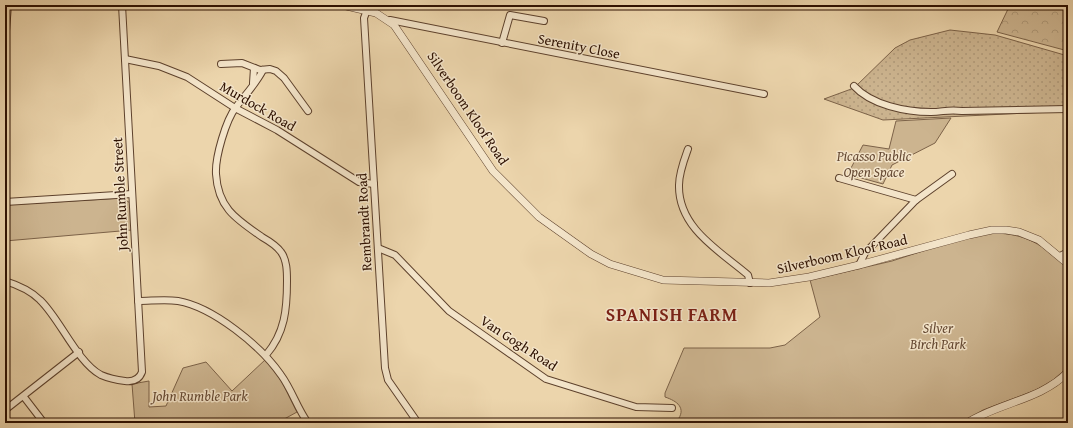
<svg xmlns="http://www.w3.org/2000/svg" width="1073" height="428" viewBox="0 0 1073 428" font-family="'Gentium Book Plus',serif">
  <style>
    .grass { fill: url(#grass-dots); stroke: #7c6248 }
    .forest { fill: url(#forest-crowns); stroke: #7c6248 }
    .green { fill: #ccb48f; stroke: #7c6248 }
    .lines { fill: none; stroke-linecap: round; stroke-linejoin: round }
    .minor-casing { stroke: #5d412c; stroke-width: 8 }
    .tertiary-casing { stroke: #5d412c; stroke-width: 8 }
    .minor { stroke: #f3e4c9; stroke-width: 6 }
    .tertiary { stroke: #f3e4c9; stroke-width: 7 }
    .labels { text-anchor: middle; stroke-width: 3; stroke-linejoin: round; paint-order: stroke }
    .street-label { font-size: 14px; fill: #2d1001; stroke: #f3e4c9 }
    .park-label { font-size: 14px; font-style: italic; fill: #654933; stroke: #f3e4c9 }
    .district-label { font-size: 18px; font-weight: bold; letter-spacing: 1px; fill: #7a1f14; stroke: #f3e4c9 }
  </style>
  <defs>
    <pattern id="grass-dots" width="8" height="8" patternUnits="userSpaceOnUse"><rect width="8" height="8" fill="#ccb48f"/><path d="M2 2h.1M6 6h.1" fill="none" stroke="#b09a7a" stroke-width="1.8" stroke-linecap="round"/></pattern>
    <pattern id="forest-crowns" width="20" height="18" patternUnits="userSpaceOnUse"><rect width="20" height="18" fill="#ccb48f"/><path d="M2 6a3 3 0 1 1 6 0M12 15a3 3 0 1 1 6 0" fill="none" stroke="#b09a7a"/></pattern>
  </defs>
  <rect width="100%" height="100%" fill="#ecd5ac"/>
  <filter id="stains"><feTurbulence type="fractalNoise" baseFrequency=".005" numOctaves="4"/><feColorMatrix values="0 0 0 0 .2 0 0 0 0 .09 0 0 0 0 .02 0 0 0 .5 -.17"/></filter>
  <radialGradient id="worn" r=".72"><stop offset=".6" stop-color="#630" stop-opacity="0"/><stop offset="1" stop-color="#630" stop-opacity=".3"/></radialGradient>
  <polygon class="grass" points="950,30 995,35 1068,56 1068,111 883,120 824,99 854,88 895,48 910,40"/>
  <polygon class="forest" points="1001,5 1068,5 1068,51 997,32 1008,9"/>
  <g class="green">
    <polygon points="951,118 935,143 892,165 883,184 854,176 851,168 863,145 889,149 896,121"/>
    <polygon points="123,198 130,203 132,230 5,241 5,205"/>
    <path d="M990,233C1028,233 1041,245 1068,267V367L1053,380L1036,390L983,410L962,423H666L669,420L677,421C687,408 677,401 665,397V393L684,348H770L785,345L820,317L810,280L892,261L944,244Z"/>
    <polygon points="266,359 282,382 297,412 277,423 135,423 132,384 149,381 149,407 166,406 183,368 206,362 232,391"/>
  </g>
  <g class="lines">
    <defs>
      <g id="minor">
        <polyline points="369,5 364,18 385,368 388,380 418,423"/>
        <polyline points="390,20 764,94"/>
        <polyline points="502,43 510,15 544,21"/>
        <polyline points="5,44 8,5"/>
        <polyline points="125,59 159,66 187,77 235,108 277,130 359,182 374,184"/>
        <polyline points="221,64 242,63 260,70 270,69 276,71 284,78 308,111"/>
        <path d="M263,70C256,84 245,95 236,107C226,120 215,157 216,174C218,208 236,219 262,237C269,241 276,245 281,252C287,260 287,272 287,281C287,309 285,333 266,355"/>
        <polyline points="253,83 254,68"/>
        <path d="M854,86C871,105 906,112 931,112C943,112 948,109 962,111L1068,109"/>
        <path d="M688,149C684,160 679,173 679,185C678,228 720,251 748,275L750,283"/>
        <polyline points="839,178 916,200"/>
        <polyline points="5,202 132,194"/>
        <polyline points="378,248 395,255 449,311 546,379 636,407 672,408"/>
        <polyline points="1060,256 1068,252"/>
        <polyline points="859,265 865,253 916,200 952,174"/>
        <path d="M5,281C18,285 30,290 40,300C60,319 77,362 101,375C108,378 117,380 125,381C133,382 139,380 142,372L122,5"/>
        <path d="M138,301C151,301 165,299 178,301C213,307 261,346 281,375C292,390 297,408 308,423"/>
        <polyline points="24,397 44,423"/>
        <polyline points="5,410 79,352"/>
      </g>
      <g id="tertiary">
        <polyline points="342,5 376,13 394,25 493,171 539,217 591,254 610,264 663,280 769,283 809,277 859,265 969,235 992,230 1006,230 1019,232 1039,240 1068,264"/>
        <path d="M967,423C998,403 1041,400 1068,372"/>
      </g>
    </defs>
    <use href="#minor" class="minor-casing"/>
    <use href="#tertiary" class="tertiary-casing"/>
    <use href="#minor" class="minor"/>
    <use href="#tertiary" class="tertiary"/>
  </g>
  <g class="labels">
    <g class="street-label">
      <text transform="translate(579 46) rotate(11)" y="5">Serenity Close</text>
      <text transform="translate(258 106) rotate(30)" y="5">Murdock Road</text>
      <text transform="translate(468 108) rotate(56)" y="5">Silverboom Kloof Road</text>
      <text transform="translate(120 194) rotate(-93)" y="5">John Rumble Street</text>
      <text transform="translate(364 222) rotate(-93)" y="5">Rembrandt Road</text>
      <text transform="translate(842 254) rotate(-13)" y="5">Silverboom Kloof Road</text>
      <text transform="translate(519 343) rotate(33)" y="5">Van Gogh Road</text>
    </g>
    <g class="park-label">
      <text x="874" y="161">Picasso Public<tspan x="874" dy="16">Open Space</tspan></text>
      <text x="938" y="333">Silver<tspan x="938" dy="16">Birch Park</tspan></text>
      <text x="200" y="401">John Rumble Park</text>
    </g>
    <g class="district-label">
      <text x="672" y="321">SPANISH FARM</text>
    </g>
  </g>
  <rect width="1073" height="428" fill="none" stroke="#ecd5ac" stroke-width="20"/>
  <rect x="6" y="6" width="1061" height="416" fill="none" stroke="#2d1001" stroke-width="2"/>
  <rect x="10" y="10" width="1053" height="408" fill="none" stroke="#2d1001"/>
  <rect width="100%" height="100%" filter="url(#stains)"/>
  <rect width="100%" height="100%" fill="url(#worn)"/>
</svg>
